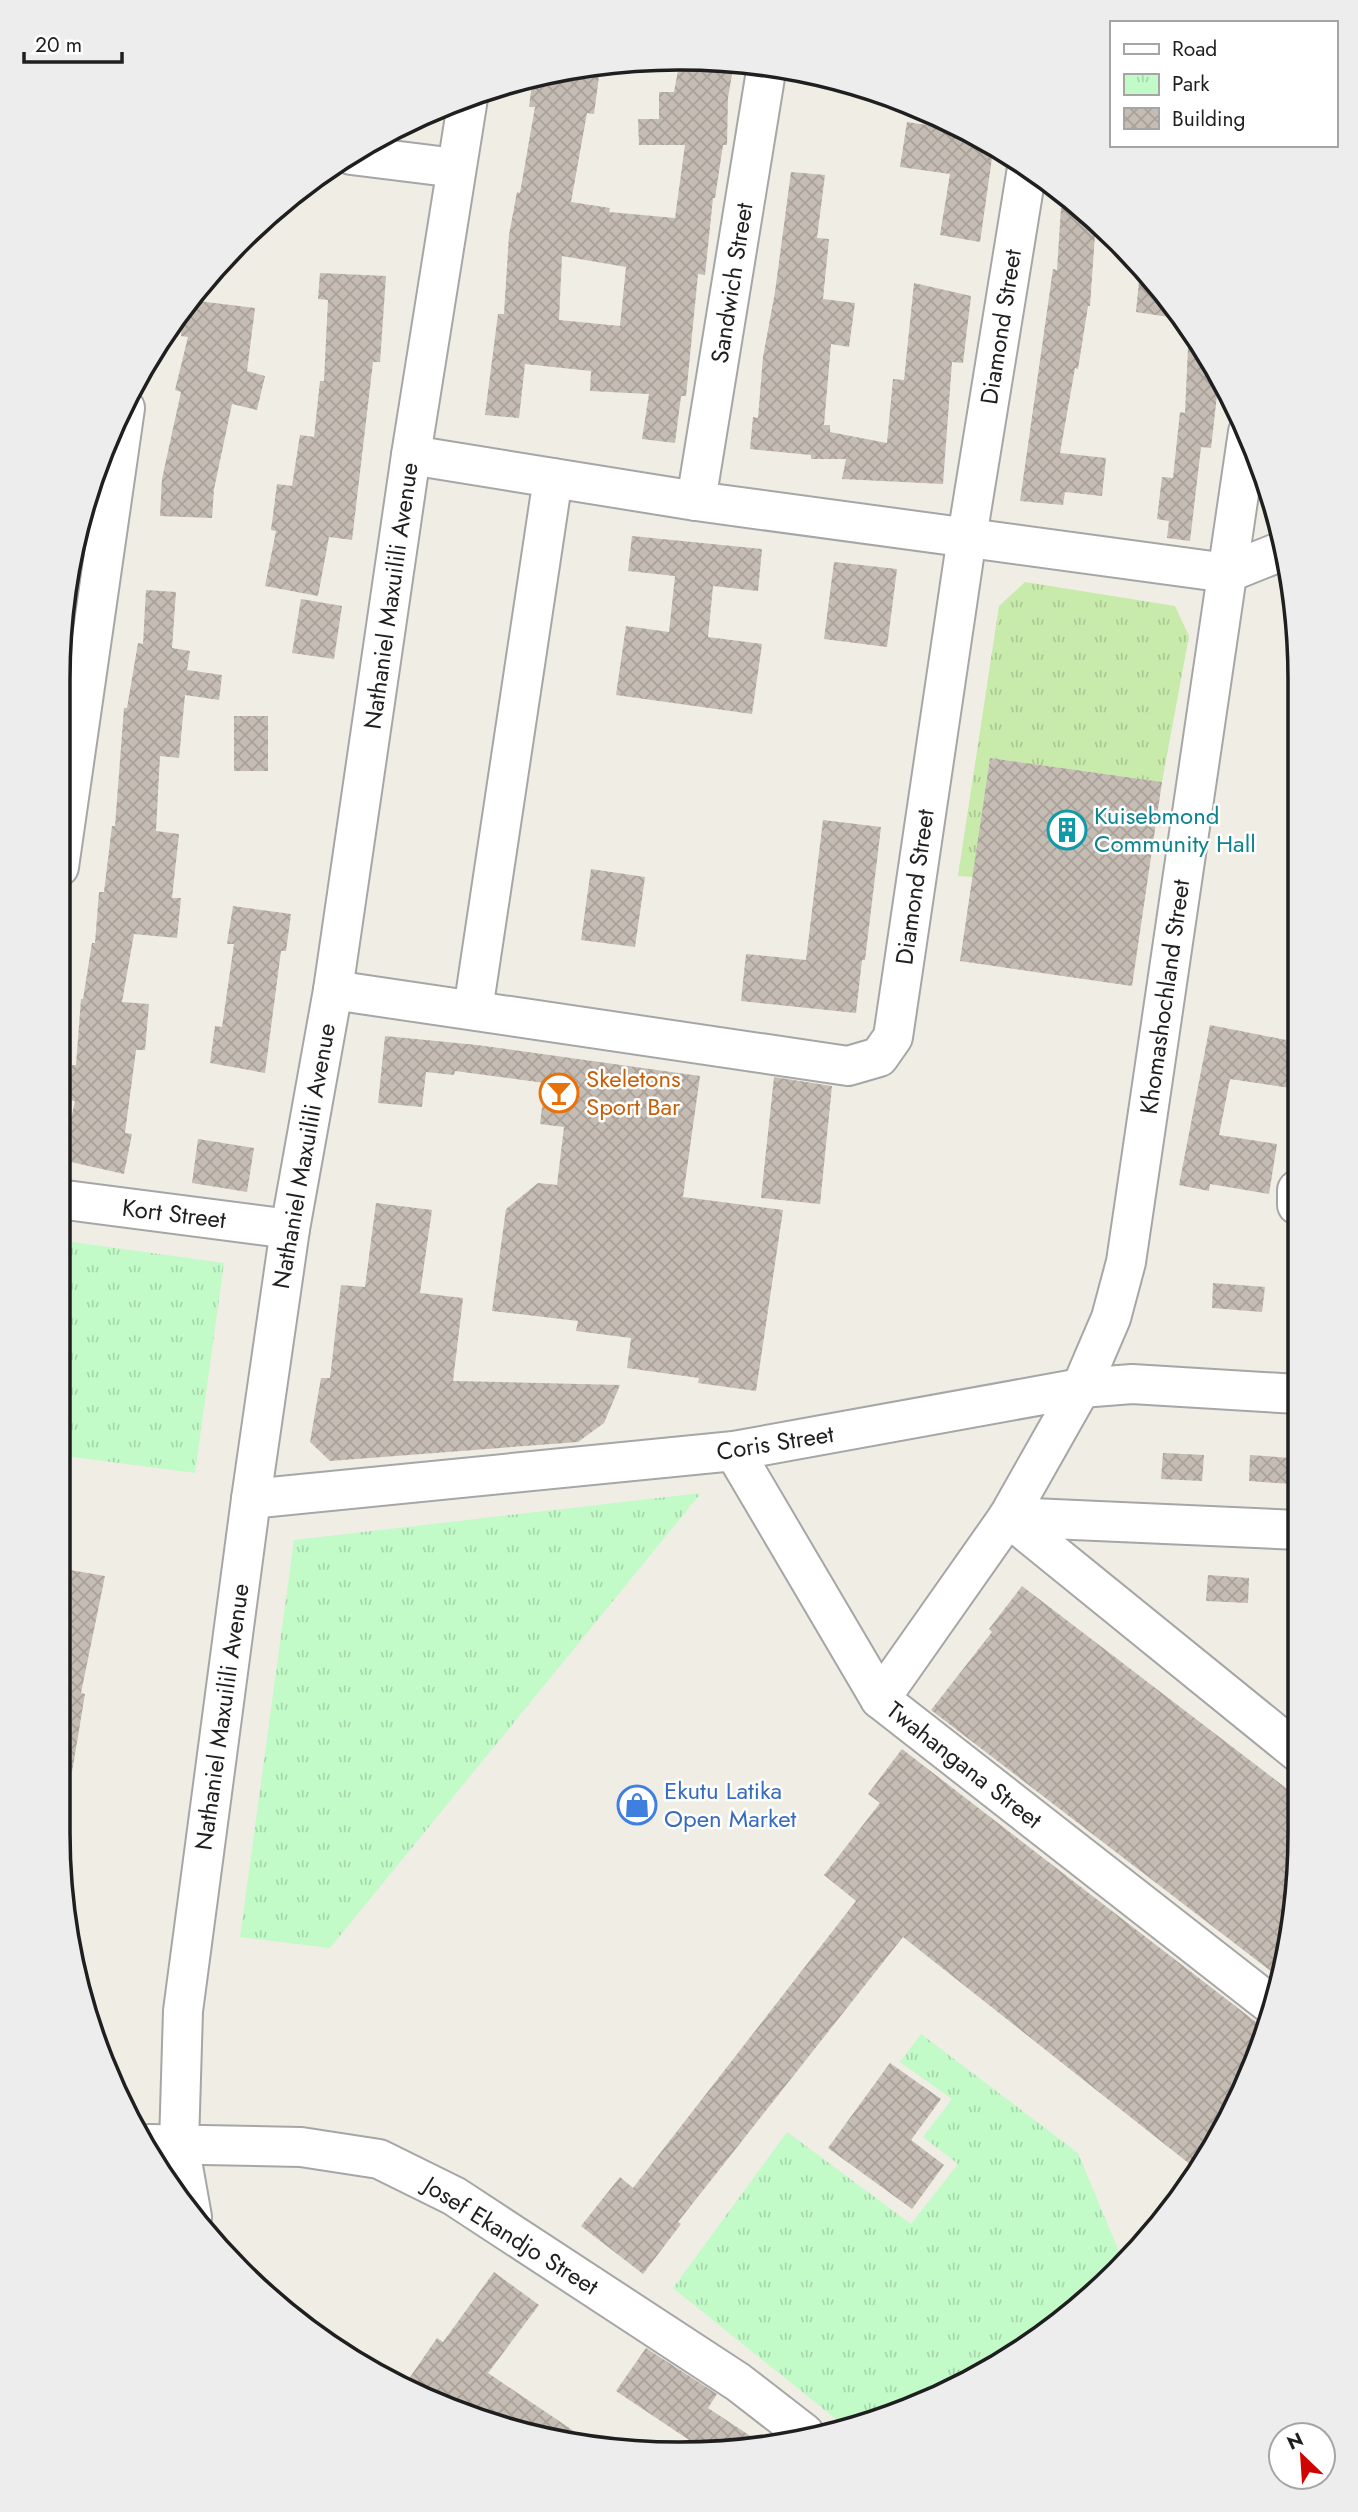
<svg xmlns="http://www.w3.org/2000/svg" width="1358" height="2512" viewBox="0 0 1358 2512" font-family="Jost,sans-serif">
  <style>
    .grass { fill: url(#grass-tufts) }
    .park { fill: url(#park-tufts) }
    .building { fill: url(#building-cross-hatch); fill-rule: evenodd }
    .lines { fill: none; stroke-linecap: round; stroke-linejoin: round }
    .minor-casing { stroke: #a6a6a6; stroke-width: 42 }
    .minor { stroke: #fff; stroke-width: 38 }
    .labels { text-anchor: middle; stroke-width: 5; stroke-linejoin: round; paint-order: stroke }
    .street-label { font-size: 24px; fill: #1f1f1f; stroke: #fff }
    .culture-label { font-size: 24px; fill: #0d838f; stroke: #fff; text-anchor: start }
    .food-label { font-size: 24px; fill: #c56008; stroke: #fff; text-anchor: start }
    .shop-label { font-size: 24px; fill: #366cbe; stroke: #fff; text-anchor: start }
    .rim { fill: none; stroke: #1f1f1f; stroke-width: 3.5 }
  </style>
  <defs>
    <pattern id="grass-tufts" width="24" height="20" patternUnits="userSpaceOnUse" patternTransform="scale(1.75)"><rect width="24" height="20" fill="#c8eaab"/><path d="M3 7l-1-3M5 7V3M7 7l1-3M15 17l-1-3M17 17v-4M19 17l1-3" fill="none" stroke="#abc893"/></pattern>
    <pattern id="park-tufts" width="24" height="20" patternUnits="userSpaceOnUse" patternTransform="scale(1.75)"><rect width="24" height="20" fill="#c2fac8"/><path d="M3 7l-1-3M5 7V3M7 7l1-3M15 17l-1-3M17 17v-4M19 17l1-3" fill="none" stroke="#a6d6ab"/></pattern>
    <pattern id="building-cross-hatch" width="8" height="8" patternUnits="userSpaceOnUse" patternTransform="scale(1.75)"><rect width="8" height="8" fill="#c5bcb4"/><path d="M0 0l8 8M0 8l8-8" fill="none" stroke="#a9a19a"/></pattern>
  </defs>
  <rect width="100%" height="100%" fill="#f0ede5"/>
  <polygon class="grass" points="1025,582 1175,606 1189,636 1162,782 990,758 973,877 958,876 999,606"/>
  <g class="park">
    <polygon points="58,1240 224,1263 195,1473 58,1455"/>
    <polygon points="701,1493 330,1948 240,1937 294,1540"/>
    <polygon points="921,2034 1078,2153 1122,2259 1089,2300 917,2407 842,2424 673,2288 787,2132 911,2224 958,2164 923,2137 952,2099 900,2062"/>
  </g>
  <g class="building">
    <path d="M680,60L734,62L728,98L727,145H723L715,198H713L705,275L698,274L686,396H681L675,443L642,439L649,394L590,391L591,371L525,364L519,418L485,415L498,314H504L509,235L517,192L520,193L535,107H529L533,77L561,72L599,76L594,114L587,113L571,202L610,208L609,212L675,218L685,145H639L638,119H659V92H674ZM562,256L626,267L620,326L559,320Z"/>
    <polygon points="907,122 967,131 994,144 980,242 940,235 950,174 900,167"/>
    <polygon points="791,172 825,175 817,238 829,239 823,299 855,303 849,347 831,344 824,425 830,425 830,432 887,443 893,379 904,380 914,283 971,296 963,363 952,362 943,484 842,479 846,459 811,459 811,455 750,449 753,417 758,418 763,357 775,292"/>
    <polygon points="1061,208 1086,210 1096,220 1090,306 1088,306 1078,369 1075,368 1060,453 1106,458 1102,496 1065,492 1063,505 1020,501 1053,269 1057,270"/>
    <polygon points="1140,271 1161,294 1182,319 1136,312"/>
    <polygon points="320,273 386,276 380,362 373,362 352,540 329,537 318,596 265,586 276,531 271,530 277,484 292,486 300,435 314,437 320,381 324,381 328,300 318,299"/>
    <polygon points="190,300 255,308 247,371 265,376 257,410 232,404 214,489 212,518 160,516 162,479 181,392 175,390 188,337 181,336 184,308"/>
    <polygon points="1189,326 1195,334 1219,377 1211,448 1201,447 1190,541 1167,538 1169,521 1157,519 1162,477 1173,478 1180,412 1185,413"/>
    <polygon points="632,536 762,549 758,591 713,586 708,637 762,644 752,714 616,695 626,626 669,632 675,576 628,571"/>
    <polygon points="834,562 897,569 887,647 824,639"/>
    <polygon points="146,590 176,592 172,648 190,651 187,670 222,675 219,700 185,695 179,758 160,756 156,831 179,834 172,898 181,898 177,938 134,934 122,1002 149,1004 145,1050 136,1050 125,1133 132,1134 124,1174 62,1160 75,1101 68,1100 72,1065 76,1065 81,999 83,999 92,943 95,943 99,892 104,892 112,826 115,826 124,708 127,708 138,643 143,644"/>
    <polygon points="301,599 342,606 334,659 292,653"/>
    <rect x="234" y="716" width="34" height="55"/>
    <polygon points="990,758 1162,782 1132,986 960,961"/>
    <polygon points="823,820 881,827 865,960 862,960 856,1013 741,1001 746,954 806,960"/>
    <polygon points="591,869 645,877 635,947 581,940"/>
    <polygon points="233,906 291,914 286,951 281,951 265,1073 210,1063 215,1026 222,1027 234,944 227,944"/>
    <polygon points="1210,1025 1296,1042 1297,1089 1230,1079 1219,1135 1277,1144 1269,1194 1210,1184 1209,1191 1179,1185"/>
    <polygon points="385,1036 477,1045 700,1076 683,1197 783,1210 756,1391 698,1383 699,1378 627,1368 631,1338 576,1331 578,1321 492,1311 506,1209 538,1183 557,1185 564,1127 540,1124 545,1083 455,1071 454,1075 426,1072 422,1107 378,1103"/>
    <polygon points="774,1077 832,1086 820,1204 761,1198"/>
    <polygon points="198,1139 254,1148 247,1192 192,1183"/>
    <polygon points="376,1203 432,1210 420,1293 463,1298 453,1381 620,1385 604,1423 578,1442 330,1461 310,1442 321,1378 330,1378 341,1285 365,1287"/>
    <polygon points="1213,1283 1265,1287 1262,1312 1212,1308"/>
    <polygon points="1163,1453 1204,1455 1202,1481 1161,1479"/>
    <polygon points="1250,1455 1291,1458 1290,1484 1249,1481"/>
    <polygon points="58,1568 105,1576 81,1693 85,1694 72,1772 58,1771"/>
    <polygon points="1208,1575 1249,1578 1248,1603 1206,1601"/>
    <polygon points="1022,1586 1299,1798 1299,1873 1281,1979 931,1710 992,1632 989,1629"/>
    <polygon points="902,1749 1265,2029 1217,2143 1196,2169 903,1937 678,2222 681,2224 643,2274 581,2226 620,2177 633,2188 856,1901 824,1875 880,1803 868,1794"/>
    <polygon points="890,2063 941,2099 911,2140 944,2165 912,2209 828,2148"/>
    <polygon points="494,2272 539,2305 488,2373 587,2440 519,2433 419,2388 408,2380 437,2338 443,2342"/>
    <polygon points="646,2348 717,2394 708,2408 761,2443 720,2453 707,2452 616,2391"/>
  </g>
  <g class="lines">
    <defs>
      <g id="minor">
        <polyline points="351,155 456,168"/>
        <polyline points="1248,432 1126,1262 1111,1318 1081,1388 1008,1517 880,1699 1274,2007"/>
        <polyline points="411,455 696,501 1227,573 1282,551"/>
        <polyline points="696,501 767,65"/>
        <polyline points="59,867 125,408"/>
        <polyline points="333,990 848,1066 879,1057 893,1037 967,537 1027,168"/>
        <polyline points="473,1010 553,478"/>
        <polyline points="1297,1190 1297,1205"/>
        <polyline points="58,1199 290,1229"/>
        <polyline points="734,1451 880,1699"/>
        <polyline points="251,1499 734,1451 1081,1388 1132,1384 1297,1394"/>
        <polyline points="1008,1517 1299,1753"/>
        <polyline points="1008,1517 1298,1530"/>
        <polyline points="150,2144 301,2147 379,2159 454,2196 738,2382 804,2433"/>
        <polyline points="192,2217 179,2144 183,2011 251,1499 290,1229 333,990 411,455 468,98"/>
      </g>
    </defs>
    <use href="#minor" class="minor-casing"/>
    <use href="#minor" class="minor"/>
  </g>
  <defs>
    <symbol id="building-ring" viewBox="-11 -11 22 22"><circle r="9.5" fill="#fff" stroke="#0f9aa8" stroke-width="1.5"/><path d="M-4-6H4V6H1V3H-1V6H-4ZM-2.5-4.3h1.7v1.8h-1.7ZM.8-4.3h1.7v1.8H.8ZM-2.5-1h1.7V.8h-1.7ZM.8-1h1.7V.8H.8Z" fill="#0f9aa8"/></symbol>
    <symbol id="bar-ring" viewBox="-11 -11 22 22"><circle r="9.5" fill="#fff" stroke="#e8710a" stroke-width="1.5"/><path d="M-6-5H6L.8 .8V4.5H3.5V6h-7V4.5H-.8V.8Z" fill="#e8710a"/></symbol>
    <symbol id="shop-ring" viewBox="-11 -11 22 22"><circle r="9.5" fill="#fff" stroke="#3f7fe0" stroke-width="1.5"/><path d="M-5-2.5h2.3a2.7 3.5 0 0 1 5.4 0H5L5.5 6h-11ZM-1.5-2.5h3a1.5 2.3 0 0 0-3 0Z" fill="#3f7fe0"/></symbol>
  </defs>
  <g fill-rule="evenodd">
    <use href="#building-ring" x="1045" y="808" width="44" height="44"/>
    <use href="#bar-ring" x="537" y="1071" width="44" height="44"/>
    <use href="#shop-ring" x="615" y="1783" width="44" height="44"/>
  </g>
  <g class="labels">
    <g class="street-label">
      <text transform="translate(732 283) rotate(-81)" y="8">Sandwich Street</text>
      <text transform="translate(1001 327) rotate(-81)" y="8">Diamond Street</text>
      <text transform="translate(391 596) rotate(-82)" y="8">Nathaniel Maxuilili Avenue</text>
      <text transform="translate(915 887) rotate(-82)" y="8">Diamond Street</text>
      <text transform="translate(1165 997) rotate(-82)" y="8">Khomashochland Street</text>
      <text transform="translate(304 1156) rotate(-80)" y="8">Nathaniel Maxuilili Avenue</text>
      <text transform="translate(174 1214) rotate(7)" y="8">Kort Street</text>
      <text transform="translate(775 1443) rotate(-9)" y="8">Coris Street</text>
      <text transform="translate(222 1717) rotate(-82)" y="8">Nathaniel Maxuilili Avenue</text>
      <text transform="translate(964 1765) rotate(38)" y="8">Twahangana Street</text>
      <text transform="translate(511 2236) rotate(32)" y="8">Josef Ekandjo Street</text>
    </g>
    <g class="culture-label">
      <text x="1094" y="824">Kuisebmond<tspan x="1094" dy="28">Community Hall</tspan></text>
    </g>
    <g class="food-label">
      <text x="586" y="1087">Skeletons<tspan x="586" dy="28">Sport Bar</tspan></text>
    </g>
    <g class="shop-label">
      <text x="664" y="1799">Ekutu Latika<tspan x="664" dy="28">Open Market</tspan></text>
    </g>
  </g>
  <path d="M0 0H1358V2512H0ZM679 70H679A609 609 0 0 1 1288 679V1833A609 609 0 0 1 679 2442H679A609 609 0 0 1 70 1833V679A609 609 0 0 1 679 70Z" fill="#ededed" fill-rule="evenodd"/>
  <path class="rim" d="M679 70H679A609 609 0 0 1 1288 679V1833A609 609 0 0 1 679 2442H679A609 609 0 0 1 70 1833V679A609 609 0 0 1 679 70Z"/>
  <rect x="1110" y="21" width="228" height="126" fill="#ffffff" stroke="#a5a5a5" stroke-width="2"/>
  <rect x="1124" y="44" width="35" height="10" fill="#ffffff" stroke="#a5a5a5" stroke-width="2"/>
  <text x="1172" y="56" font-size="21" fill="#1f1f1f">Road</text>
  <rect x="1124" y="74" width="35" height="21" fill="url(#park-tufts)" stroke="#a5a5a5" stroke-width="2"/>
  <text x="1172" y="91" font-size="21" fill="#1f1f1f">Park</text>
  <rect x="1124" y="108" width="35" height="21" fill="url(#building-cross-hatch)" stroke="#a5a5a5" stroke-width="2"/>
  <text x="1172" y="126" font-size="21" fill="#1f1f1f">Building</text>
  <g transform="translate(1302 2456) rotate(335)"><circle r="33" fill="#ffffff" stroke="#a5a5a5" stroke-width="2"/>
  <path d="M0-5L12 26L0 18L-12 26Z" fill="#ce0500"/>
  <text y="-10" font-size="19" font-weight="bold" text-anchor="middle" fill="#1f1f1f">N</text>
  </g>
  <path d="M24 52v10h98v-10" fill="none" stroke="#1f1f1f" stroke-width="3.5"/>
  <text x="35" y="52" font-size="21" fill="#1f1f1f" stroke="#ffffff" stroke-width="5" paint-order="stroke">20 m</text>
</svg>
